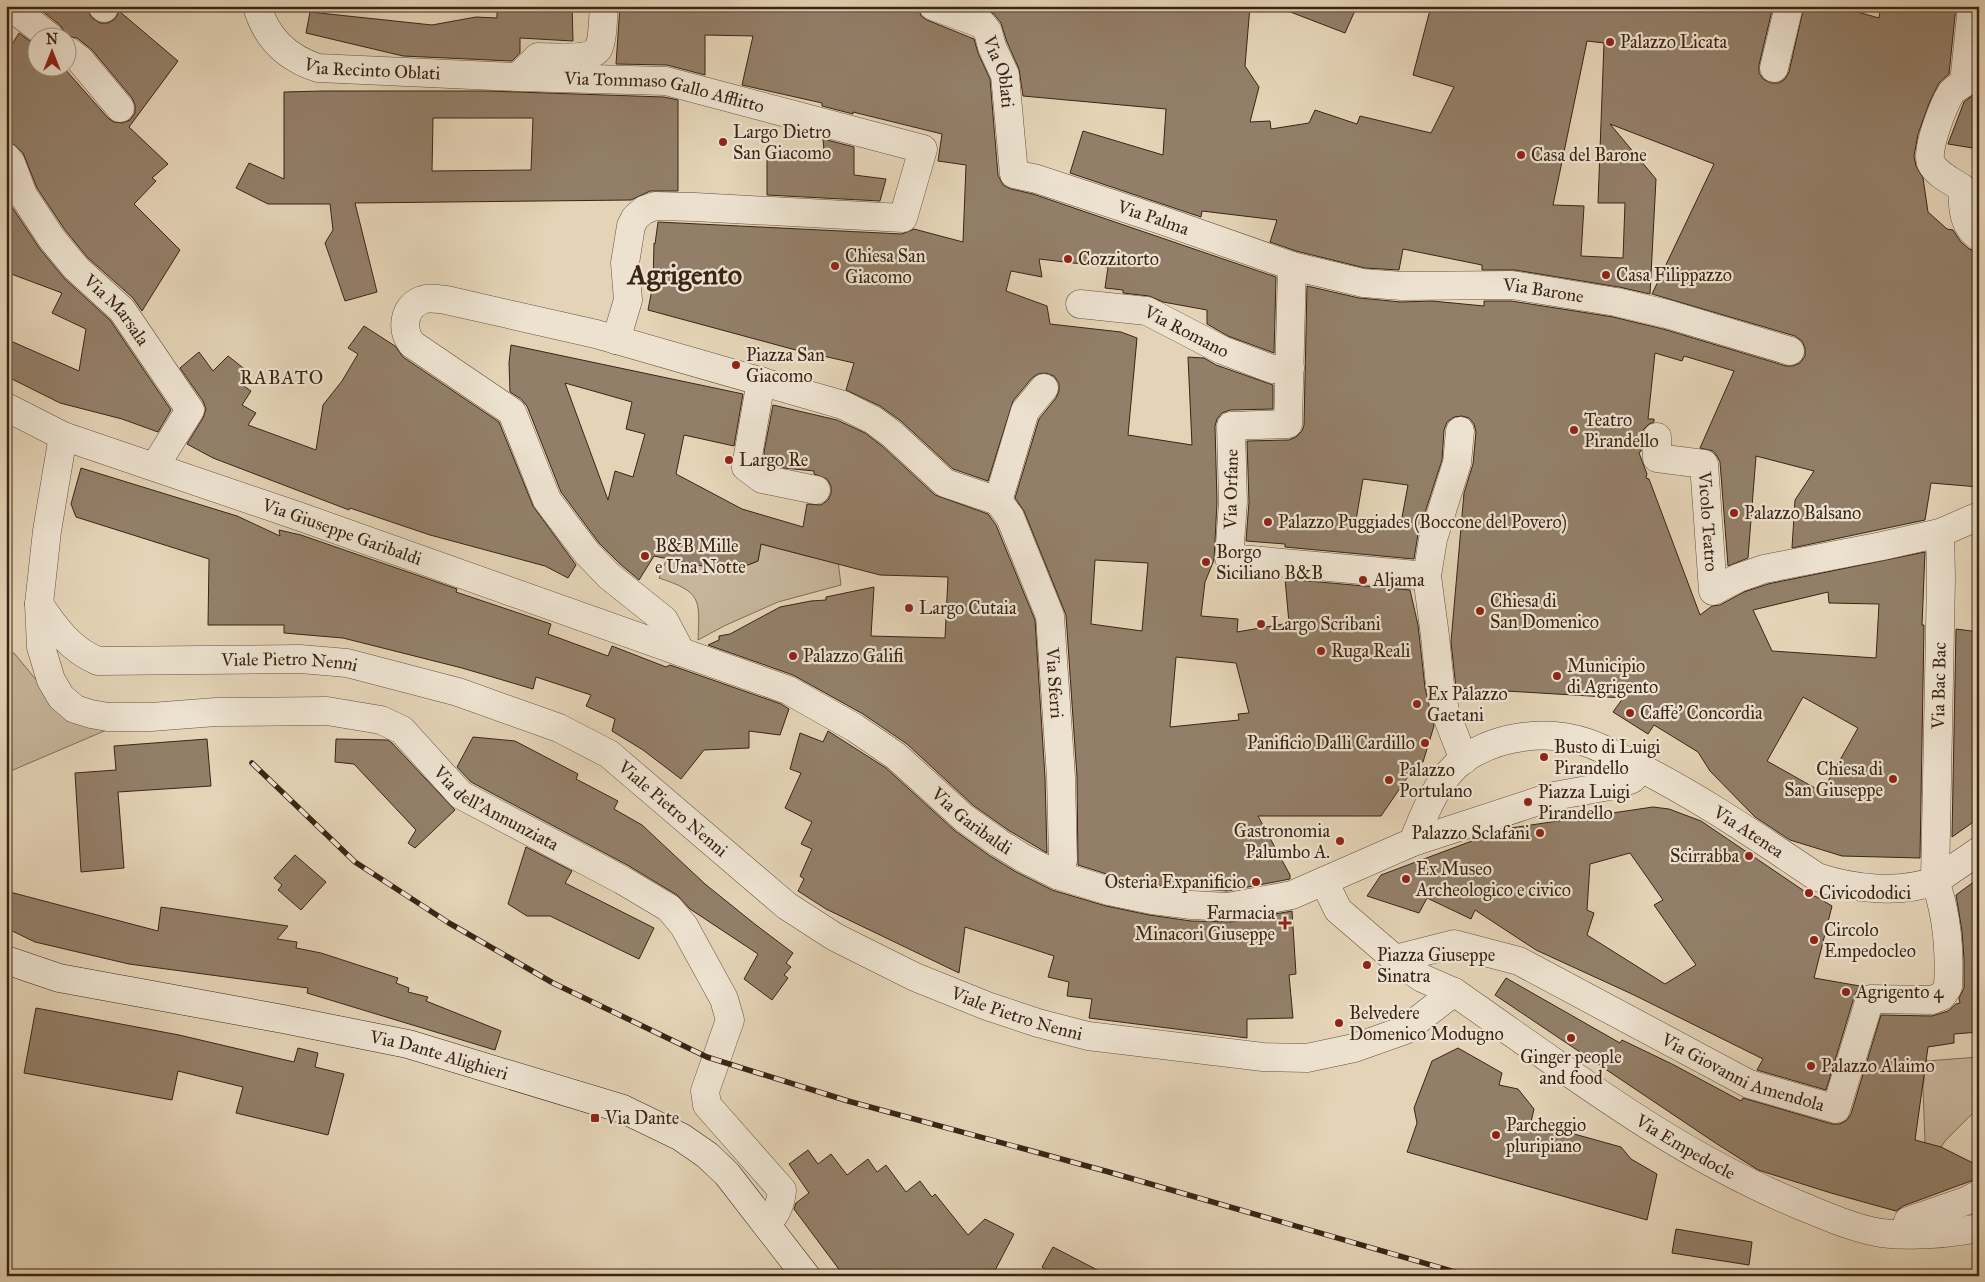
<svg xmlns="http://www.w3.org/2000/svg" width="1985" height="1282" viewBox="0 0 1985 1282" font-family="'IM FELL Great Primer',serif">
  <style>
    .green { fill: #c7b59b; stroke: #816c58 }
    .building { fill: #937f69; stroke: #3b2415; fill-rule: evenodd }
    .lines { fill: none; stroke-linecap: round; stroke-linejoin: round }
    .street-casing { stroke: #65503d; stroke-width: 29 }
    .secondary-casing { stroke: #3b2415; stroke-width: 29 }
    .street { stroke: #ede2d0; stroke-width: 28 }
    .secondary { stroke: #ede2d0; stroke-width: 28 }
    .rail-casing { stroke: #3b2415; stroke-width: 5.5 }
    .rail { stroke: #ede2d0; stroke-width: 4; stroke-dasharray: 11; stroke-linecap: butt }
    .poi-dot { fill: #8f2418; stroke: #ede2d0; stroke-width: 2 }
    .labels { text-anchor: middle; stroke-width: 4.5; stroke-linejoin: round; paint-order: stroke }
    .poi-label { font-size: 18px; fill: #3b2415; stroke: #ede2d0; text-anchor: start }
    .street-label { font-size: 18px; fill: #3b2415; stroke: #ede2d0 }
    .neighbourhood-label { font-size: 19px; letter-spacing: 1px; fill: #3b2415; stroke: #ede2d0 }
    .town-label { font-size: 28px; font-weight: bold; fill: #3b2415; stroke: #ede2d0 }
  </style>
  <rect width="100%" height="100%" fill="#e4d3b6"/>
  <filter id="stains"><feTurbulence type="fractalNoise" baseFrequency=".004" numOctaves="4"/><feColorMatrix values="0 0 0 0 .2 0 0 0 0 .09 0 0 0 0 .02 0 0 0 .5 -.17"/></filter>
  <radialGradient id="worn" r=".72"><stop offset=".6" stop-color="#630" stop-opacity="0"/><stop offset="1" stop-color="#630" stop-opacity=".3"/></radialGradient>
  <g class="green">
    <polygon points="6,436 11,439 11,492 6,491"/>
    <path d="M761,544L811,557L838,561L841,585L778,602L724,626L698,640C700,598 701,592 659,578L667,558L722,570H735L758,561Z"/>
    <polygon points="6,652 14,653 61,710 109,729 6,773"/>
    <polygon points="1979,1057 1979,1107 1945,1141 1935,1157 1925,1143 1923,1088 1926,1061"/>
  </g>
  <g class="building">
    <polygon points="36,6 87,6 91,17 100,23 108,23 115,19 119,11 178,61 129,127 168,164 152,178 156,181 134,204 180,250 142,311 133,298 87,257 65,230 37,188 23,153 12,143 6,142 6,54 19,33 38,47 38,68 64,68 108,118 114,122 122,123 130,120 135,113 135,105 132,98 92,50 77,38 66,36 61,26"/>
    <polygon points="572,6 573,41 520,38 520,53 512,61 403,56 306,33 310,12 432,25 476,17 497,18 497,10"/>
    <path d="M620,6H918L921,16L927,20L974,39L978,53L990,79L998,175L1003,185L1011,189L1033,194L1276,277L1274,353L1228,336L1207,324V310L1163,302L1149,296L1123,293V290L1105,288L1108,267L1039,259L1042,277L1011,271L1006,291L1047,306L1050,324L1121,332L1137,338L1128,435L1192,445L1188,357L1204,358L1216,365L1273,385V409L1230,410L1222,413L1217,419L1215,426L1217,502L1214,560L1205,582L1201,616L1238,619L1237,632L1289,623L1285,579L1410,590L1418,625L1425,688L1434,726L1423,762H1418L1381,816H1258L1290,875V879L1227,891L1155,885L1113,876L1078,865L1077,777L1066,615L1024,511L1015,498L1039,419L1056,398L1059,391V383L1054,376L1046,373L1038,374L1032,378L1013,401L988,481L953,469L901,421L880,406L846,390L854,363L792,349L648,310L653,284L654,243L655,244L658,222L902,234L914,229L963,242L966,165L938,161L942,134L853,112V114L822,106V103L742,85L753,36L705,35V75L667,65L616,64ZM1095,560L1148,563L1142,631L1091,624ZM1176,657L1236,663L1249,713L1238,714L1239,720L1170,727Z"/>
    <path d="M979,6H1250L1245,66L1259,87L1250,122L1270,121L1271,129L1309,123L1315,110L1357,124L1360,116L1431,133L1454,87L1413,75L1431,6H1773L1759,65V73L1763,79L1771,83H1779L1785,79L1789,72L1804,6H1836L1879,18L1881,6H1956L1949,74L1939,83L1930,101L1918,134L1914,156L1916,166L1923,178L1928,212L1947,229L1953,230L1961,242L1969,249L1979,252V487L1931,483L1925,520L1792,548L1795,500L1814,471L1756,456L1748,558L1728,566L1720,462L1717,456L1713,451L1700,448L1734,371L1684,356L1682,361L1655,353L1648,419H1654V422L1649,424L1643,430L1641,451L1639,453L1647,474L1646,478L1649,479L1700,615L1712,606L1720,605L1744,592L1768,584L1925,552L1922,625H1924L1920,858L1842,856L1790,840L1755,817L1710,771L1698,752L1654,725L1648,734L1613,712L1623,698L1456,688L1451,642L1464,493L1473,464L1476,432L1474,424L1469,418L1462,416L1454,417L1447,422L1444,430L1442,460L1418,534L1414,559L1285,547V544L1246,541L1249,502L1247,441L1289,440L1296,437L1302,431L1304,425L1307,286L1359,298L1401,302L1432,301L1484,306V301H1511L1613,317L1663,329L1786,366H1793L1800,363L1805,356V348L1802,341L1795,336L1652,294L1714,164L1610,124L1656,179L1650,294L1619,287L1515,270H1482V265L1403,249L1399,270L1365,268L1296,251L1270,242L1277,220L1202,211L1201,217L1070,173L1083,131L1163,155L1166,109L1023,96L1019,69L1007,42L1001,23L994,14ZM1587,41L1604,43L1598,203H1625L1623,258L1581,256L1584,206L1553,205ZM1363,479L1408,485L1400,528L1356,520ZM1828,592L1829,603L1879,604L1876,658L1772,651L1753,610ZM1803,697L1858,728L1822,792L1767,761Z"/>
    <polygon points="1280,6 1357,6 1345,33 1280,8"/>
    <polygon points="1979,87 1979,149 1948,144 1964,102 1973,95"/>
    <path d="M323,91H487L664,97L678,100V191H650L631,200L355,203L377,292L345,301L325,243L333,230L330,204H268L236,188L249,163L284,179V92ZM433,118H533L531,170L432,171Z"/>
    <polygon points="823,139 854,147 854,175 886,179 880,201 767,195 767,151 824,151"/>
    <polygon points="6,195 10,204 40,249 65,279 110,320 171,410 158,432 122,419 60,403 6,376 6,339 79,371 86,329 52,313 62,293 6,272"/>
    <polygon points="364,326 395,346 403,357 499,422 533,506 576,565 568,578 545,566 430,535 350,508 349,510 213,458 187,444 203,418 206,409 203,401 180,368 199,352 213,371 228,356 251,374 241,384 251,391 242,405 256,413 248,425 316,450 323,405 342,381 358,354 348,348"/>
    <path d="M511,345L743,394L734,446L684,435L676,474L742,509L803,527L807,504L821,505L828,500L831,494V486L827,479L814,474V471L784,468L769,464L765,462L764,452L773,405L837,420L865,433L882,446L935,495L988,514L996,525L1035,620L1045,778L1047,853L1008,830L974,806L907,744L863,714L793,675L708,645L719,640V636L730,634L780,607L811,601L826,600V597L874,587L871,636L945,638L948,577L880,575L761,544L758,561L735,570H722L654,556L639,580L620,564L599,543L561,492L527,406L521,399L510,392L509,363ZM565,383L632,402L626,429L645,434L633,477L615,471L608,500Z"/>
    <polygon points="81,468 237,516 280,536 279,530 301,535 457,589 456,592 551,624 548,634 608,656 612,646 666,667 670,665 781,704 789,709 780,735 749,731 749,748 704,750 681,779 643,750 612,731 615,719 586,706 591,695 536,677 533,689 462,668 343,638 284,633 284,625 208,625 209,559 76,517 71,504"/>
    <polygon points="1956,629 1979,632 1979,818 1952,837"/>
    <polygon points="828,731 886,768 954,830 990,856 1016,872 1052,890 1106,906 1149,915 1191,921 1231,922 1292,911 1296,974 1289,975 1293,1018 1247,1019 1247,1038 1089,1018 1092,999 1067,996 1069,982 1048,977 1054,956 965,927 959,973 826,909 798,891 804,879 800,876 812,849 801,844 812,822 785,808 801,773 790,769 800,733 823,742"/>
    <polygon points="473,737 515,741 578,774 576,779 618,801 614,809 642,825 705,884 756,925 793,953 786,963 791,967 784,975 788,978 772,1000 744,979 758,954 690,909 677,895 629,866 471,782 457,767"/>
    <polygon points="207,739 211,786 118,792 124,868 81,872 75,773 116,770 114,746"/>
    <polygon points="336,739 388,740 392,743 455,810 415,848 408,843 416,830 354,764 335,762"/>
    <path d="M1653,807L1669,809L1701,821L1813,897L1815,896L1832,906L1814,978L1860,986L1855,994L1826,1090L1757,1070L1763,1059L1634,995L1536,950L1475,910L1471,919L1427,898L1419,913L1367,896L1381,875L1504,829ZM1630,853L1663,900L1654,905L1696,965L1665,984L1587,935L1594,913L1587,910L1590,864Z"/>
    <polygon points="526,847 572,871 565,883 654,928 639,959 550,916 527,916 508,904"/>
    <polygon points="295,855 326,882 301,910 278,890 282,885 274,878"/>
    <polygon points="1979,878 1979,1032 1954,1034 1954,1043 1928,1047 1915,1140 1941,1147 1979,1166 1979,1178 1903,1206 1896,1211 1831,1193 1758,1170 1717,1144 1495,995 1506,978 1620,1043 1622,1040 1672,1064 1741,1101 1743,1098 1832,1124 1840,1124 1847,1120 1851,1114 1881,1015 1932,1016 1948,1011 1956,1004 1960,1003 1959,998 1964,988 1964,959 1962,931 1956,895"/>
    <polygon points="6,891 158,931 161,907 288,926 277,939 297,942 296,948 321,953 398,978 396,983 409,988 408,992 428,997 426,1001 501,1031 495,1050 307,993 308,988 129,964 35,942 6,928"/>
    <polygon points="36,1008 179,1035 294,1062 298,1048 318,1053 315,1067 344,1074 328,1135 236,1113 243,1087 178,1071 172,1100 24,1073"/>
    <polygon points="1458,1048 1502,1073 1499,1085 1518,1089 1534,1109 1531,1122 1621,1147 1631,1159 1657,1174 1647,1220 1407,1152 1417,1123 1414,1108 1432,1061"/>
    <polygon points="808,1150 818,1164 831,1154 847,1175 868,1159 877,1172 886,1165 906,1192 920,1181 932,1197 935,1194 968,1235 985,1219 1014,1234 992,1276 844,1276 794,1209 796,1203 809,1193 789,1164"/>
    <polygon points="1676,1229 1752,1242 1749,1265 1672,1253"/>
    <polygon points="1053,1247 1109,1276 1041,1276 1045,1269 1042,1267"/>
  </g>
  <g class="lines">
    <defs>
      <g id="street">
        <polyline points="10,6 51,38"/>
        <polyline points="102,6 104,8"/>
        <path id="s1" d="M257,6C266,38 287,58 318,68L518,77L666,81L923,149L903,218L695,207L655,206L644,210L635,218L631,226L625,263L628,300L616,340"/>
        <path id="s2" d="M933,6L982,24L988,32L992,47L1005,75L1014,174L1037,179L1161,220L1292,266L1363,283L1402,286L1512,285L1616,302L1667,314L1790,351"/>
        <path d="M1972,6L1964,83C1960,86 1954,89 1951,93C1944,104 1925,151 1931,163C1937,175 1952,181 1962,188C1963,207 1962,225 1979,237"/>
        <polyline points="68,51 80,60 120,108"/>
        <polyline points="1774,68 1789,6"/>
        <path d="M518,77L538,57C552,57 589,61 598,49C603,41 603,16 604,6"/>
        <path id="s3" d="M6,157L11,163L23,195L52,239L76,268L122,310L190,410L155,466"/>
        <polyline points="1292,266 1288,424 1231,426 1233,502 1229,558 1427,576 1435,636 1440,685 1445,711 1464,760"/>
        <path id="s4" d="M1080,304L1147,311L1222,350L1272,369L1290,368"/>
        <polyline points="761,381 746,467 762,479 816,490"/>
        <path id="s5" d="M6,407L63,436L298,516L788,690L855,728L896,756L964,818L999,843L1023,858L1057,875L1109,891L1152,900L1192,905L1228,907L1292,895L1413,842L1554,796L1615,785L1632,779L1640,768"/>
        <path id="s6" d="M63,436L47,531L39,604L41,647L51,680L61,697L75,709L91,714L108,717H151L216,712L327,711L381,720L402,730L461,795L622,880L669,908L684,926L724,999L730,1020L705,1091L707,1105L782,1190C781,1205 776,1213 767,1225"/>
        <path id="s7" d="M1657,437V458L1704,464L1713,591L1738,578L1764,569L1882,546L1940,533L1979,516"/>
        <path id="s8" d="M998,501L1010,517L1050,616L1061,777L1063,860L1057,875"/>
        <polyline points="998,501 1025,411 1044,388"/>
        <polyline points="1427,576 1433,539 1457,463 1460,431"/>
        <path id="s9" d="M39,604C55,628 71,650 98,661L300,659L347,663L458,692L559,728L609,754L787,906L835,937L915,977L987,1006L1038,1023L1088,1036L1263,1057L1307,1058L1354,1048L1405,1030L1454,992"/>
        <path d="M681,652L664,620L609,576L587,553L547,500L512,412L412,344C401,330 403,307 422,300C429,297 438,299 446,300L596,334L843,405L873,420L892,434L945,483L998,501"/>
        <path id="s10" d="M1413,842C1425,812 1437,779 1464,759C1499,735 1548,729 1588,743C1603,748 1618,757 1633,764C1698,796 1757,837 1817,877C1853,889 1899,894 1935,881L1979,851"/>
        <path id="s11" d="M1324,881L1338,910L1395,959L1422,978L1454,992C1565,1069 1673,1153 1799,1205C1826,1216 1852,1228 1881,1233C1914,1237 1947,1234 1979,1228"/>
        <path id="s12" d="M1395,959L1454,944L1519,961L1749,1084L1836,1109L1870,999L1932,1000L1942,996L1948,987C1950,951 1947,914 1935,881L1941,578L1940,533"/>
        <polyline points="1904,1234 1908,1221 1966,1201 1979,1194"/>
      </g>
      <g id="secondary">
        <path id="s13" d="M6,960L59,978L283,1019L408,1044L623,1109L681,1137L707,1155L727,1174L806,1276"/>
      </g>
    </defs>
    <use href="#street" class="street-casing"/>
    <use href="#secondary" class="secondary-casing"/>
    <use href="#street" class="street"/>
    <use href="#secondary" class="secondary"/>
    <defs>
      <polyline id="rail" points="252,763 355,862 449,923 553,983 707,1057 848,1101 1109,1172 1469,1276"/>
    </defs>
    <use href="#rail" class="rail-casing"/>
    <use href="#rail" class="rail"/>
  </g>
  <g class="poi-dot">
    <circle cx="1610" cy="42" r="5"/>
    <circle cx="723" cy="142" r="5"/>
    <circle cx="1521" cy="155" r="5"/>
    <circle cx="1068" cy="259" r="5"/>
    <circle cx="835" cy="266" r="5"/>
    <circle cx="1606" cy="275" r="5"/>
    <circle cx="736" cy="365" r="5"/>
    <circle cx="1574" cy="430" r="5"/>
    <circle cx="729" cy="460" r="5"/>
    <circle cx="1734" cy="513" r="5"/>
    <circle cx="1268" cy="522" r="5"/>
    <circle cx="645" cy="556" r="5"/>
    <circle cx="1206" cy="562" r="5"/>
    <circle cx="1363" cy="580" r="5"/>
    <circle cx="909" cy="608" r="5"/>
    <circle cx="1480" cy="611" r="5"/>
    <circle cx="1261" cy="624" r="5"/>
    <circle cx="1321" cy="651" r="5"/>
    <circle cx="793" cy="656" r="5"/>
    <circle cx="1557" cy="676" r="5"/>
    <circle cx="1417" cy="704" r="5"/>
    <circle cx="1630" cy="713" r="5"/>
    <circle cx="1425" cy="743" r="5"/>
    <circle cx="1544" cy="757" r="5"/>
    <circle cx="1893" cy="779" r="5"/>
    <circle cx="1389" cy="780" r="5"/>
    <circle cx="1528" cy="802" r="5"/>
    <circle cx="1540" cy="833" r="5"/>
    <circle cx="1340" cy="841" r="5"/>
    <circle cx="1749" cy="856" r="5"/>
    <circle cx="1406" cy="879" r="5"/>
    <circle cx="1256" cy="882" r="5"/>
    <circle cx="1809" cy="893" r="5"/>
    <path d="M1282.5 915.5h5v5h5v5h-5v5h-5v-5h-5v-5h5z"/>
    <circle cx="1814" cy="940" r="5"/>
    <circle cx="1367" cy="965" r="5"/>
    <circle cx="1846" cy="992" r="5"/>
    <circle cx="1339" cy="1023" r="5"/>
    <circle cx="1571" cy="1038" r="5"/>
    <circle cx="1811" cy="1066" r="5"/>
    <rect x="590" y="1113" width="10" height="10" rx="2.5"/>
    <circle cx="1496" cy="1135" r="5"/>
  </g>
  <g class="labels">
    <g class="poi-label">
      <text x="1620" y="48">Palazzo Licata</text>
      <text x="733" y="138">Largo Dietro<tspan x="733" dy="21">San Giacomo</tspan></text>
      <text x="1531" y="161">Casa del Barone</text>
      <text x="845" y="262">Chiesa San<tspan x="845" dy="21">Giacomo</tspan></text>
      <text x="1078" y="265">Cozzitorto</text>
      <text x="1616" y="281">Casa Filippazzo</text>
      <text x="746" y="361">Piazza San<tspan x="746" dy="21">Giacomo</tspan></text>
      <text x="1584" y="426">Teatro<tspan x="1584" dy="21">Pirandello</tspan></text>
      <text x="739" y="466">Largo Re</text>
      <text x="1744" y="519">Palazzo Balsano</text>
      <text x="1278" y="528">Palazzo Puggiades (Boccone del Povero)</text>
      <text x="655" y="552">B&amp;B Mille<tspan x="655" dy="21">e Una Notte</tspan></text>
      <text x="1216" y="558">Borgo<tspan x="1216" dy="21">Siciliano B&amp;B</tspan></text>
      <text x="1373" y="586">Aljama</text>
      <text x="1490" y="607">Chiesa di<tspan x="1490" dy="21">San Domenico</tspan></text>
      <text x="919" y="614">Largo Cutaia</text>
      <text x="1271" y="630">Largo Scribani</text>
      <text x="1331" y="657">Ruga Reali</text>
      <text x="803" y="662">Palazzo Galifi</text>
      <text x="1567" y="672">Municipio<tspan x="1567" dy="21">di Agrigento</tspan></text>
      <text x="1427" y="700">Ex Palazzo<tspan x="1427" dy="21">Gaetani</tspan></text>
      <text x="1640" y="719">Caffe' Concordia</text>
      <text x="1415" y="749" text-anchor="end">Panificio Dalli Cardillo</text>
      <text x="1554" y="753">Busto di Luigi<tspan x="1554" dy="21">Pirandello</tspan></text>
      <text x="1883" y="775" text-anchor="end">Chiesa di<tspan x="1883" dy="21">San Giuseppe</tspan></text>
      <text x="1399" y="776">Palazzo<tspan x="1399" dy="21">Portulano</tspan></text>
      <text x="1538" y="798">Piazza Luigi<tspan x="1538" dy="21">Pirandello</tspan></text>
      <text x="1330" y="837" text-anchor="end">Gastronomia<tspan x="1330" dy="21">Palumbo A.</tspan></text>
      <text x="1530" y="839" text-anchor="end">Palazzo Sclafani</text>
      <text x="1739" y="862" text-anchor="end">Scirrabba</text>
      <text x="1416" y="875">Ex Museo<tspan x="1416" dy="21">Archeologico e civico</tspan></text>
      <text x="1246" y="888" text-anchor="end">Osteria Expanificio</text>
      <text x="1819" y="899">Civicododici</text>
      <text x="1275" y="919" text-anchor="end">Farmacia<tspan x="1275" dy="21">Minacori Giuseppe</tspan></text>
      <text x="1824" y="936">Circolo<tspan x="1824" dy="21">Empedocleo</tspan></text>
      <text x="1377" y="961">Piazza Giuseppe<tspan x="1377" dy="21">Sinatra</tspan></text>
      <text x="1856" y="998">Agrigento 4</text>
      <text x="1349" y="1019">Belvedere<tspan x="1349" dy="21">Domenico Modugno</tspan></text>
      <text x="1571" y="1063" text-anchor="middle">Ginger people<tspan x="1571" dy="21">and food</tspan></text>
      <text x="1821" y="1072">Palazzo Alaimo</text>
      <text x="605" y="1124">Via Dante</text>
      <text x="1506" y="1131">Parcheggio<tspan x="1506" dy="21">pluripiano</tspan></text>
    </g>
    <g class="street-label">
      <text dy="6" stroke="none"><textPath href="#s1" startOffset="145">Via Recinto Oblati</textPath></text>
      <text dy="6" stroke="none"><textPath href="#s2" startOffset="104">Via Oblati</textPath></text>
      <text dy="6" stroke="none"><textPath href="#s1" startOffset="439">Via Tommaso Gallo Afflitto</textPath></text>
      <text dy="6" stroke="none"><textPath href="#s2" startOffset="354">Via Palma</textPath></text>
      <text dy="6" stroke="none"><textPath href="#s2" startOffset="755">Via Barone</textPath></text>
      <text dy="6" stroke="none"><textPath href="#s3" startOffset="191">Via Marsala</textPath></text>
      <text dy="6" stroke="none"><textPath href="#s4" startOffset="112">Via Romano</textPath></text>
      <text transform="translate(1231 489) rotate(-89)" y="6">Via Orfane</text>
      <text dy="6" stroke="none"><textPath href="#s7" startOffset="126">Vicolo Teatro</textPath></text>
      <text dy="6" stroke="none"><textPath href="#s5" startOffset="359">Via Giuseppe Garibaldi</textPath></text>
      <text dy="6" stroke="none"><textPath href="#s9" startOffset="275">Viale Pietro Nenni</textPath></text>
      <text dy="6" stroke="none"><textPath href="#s8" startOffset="194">Via Sferri</textPath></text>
      <text dy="6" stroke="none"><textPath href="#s12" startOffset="981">Via Bac Bac</textPath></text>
      <text dy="6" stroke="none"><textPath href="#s6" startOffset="741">Via dell'Annunziata</textPath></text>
      <text dy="6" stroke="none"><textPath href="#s9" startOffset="695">Viale Pietro Nenni</textPath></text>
      <text dy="6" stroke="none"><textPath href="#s5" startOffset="1059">Via Garibaldi</textPath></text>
      <text dy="6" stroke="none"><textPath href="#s10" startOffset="412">Via Atenea</textPath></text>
      <text dy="6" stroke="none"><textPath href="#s9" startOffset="1100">Viale Pietro Nenni</textPath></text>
      <text dy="6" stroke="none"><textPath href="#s13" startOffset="444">Via Dante Alighieri</textPath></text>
      <text dy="6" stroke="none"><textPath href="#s12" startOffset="379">Via Giovanni Amendola</textPath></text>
      <text dy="6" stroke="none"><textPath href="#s11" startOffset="454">Via Empedocle</textPath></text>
    </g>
    <g class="neighbourhood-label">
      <text x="282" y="384">RABATO</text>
    </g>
    <g class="town-label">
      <text x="685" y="284">Agrigento</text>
    </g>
  </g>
  <rect width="1985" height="1282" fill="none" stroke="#e4d3b6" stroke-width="25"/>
  <rect x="8" y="8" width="1970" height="1267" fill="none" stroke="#3b2415" stroke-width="2.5"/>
  <rect x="12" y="12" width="1960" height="1257" fill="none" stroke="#3b2415"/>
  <g transform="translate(52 52)"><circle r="24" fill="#ede2d0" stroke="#a69685"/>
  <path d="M0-4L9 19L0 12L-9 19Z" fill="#8f2418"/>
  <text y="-8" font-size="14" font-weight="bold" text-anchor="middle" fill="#3b2415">N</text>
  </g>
  <rect width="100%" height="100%" filter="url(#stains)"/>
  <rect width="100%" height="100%" fill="url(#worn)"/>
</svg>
